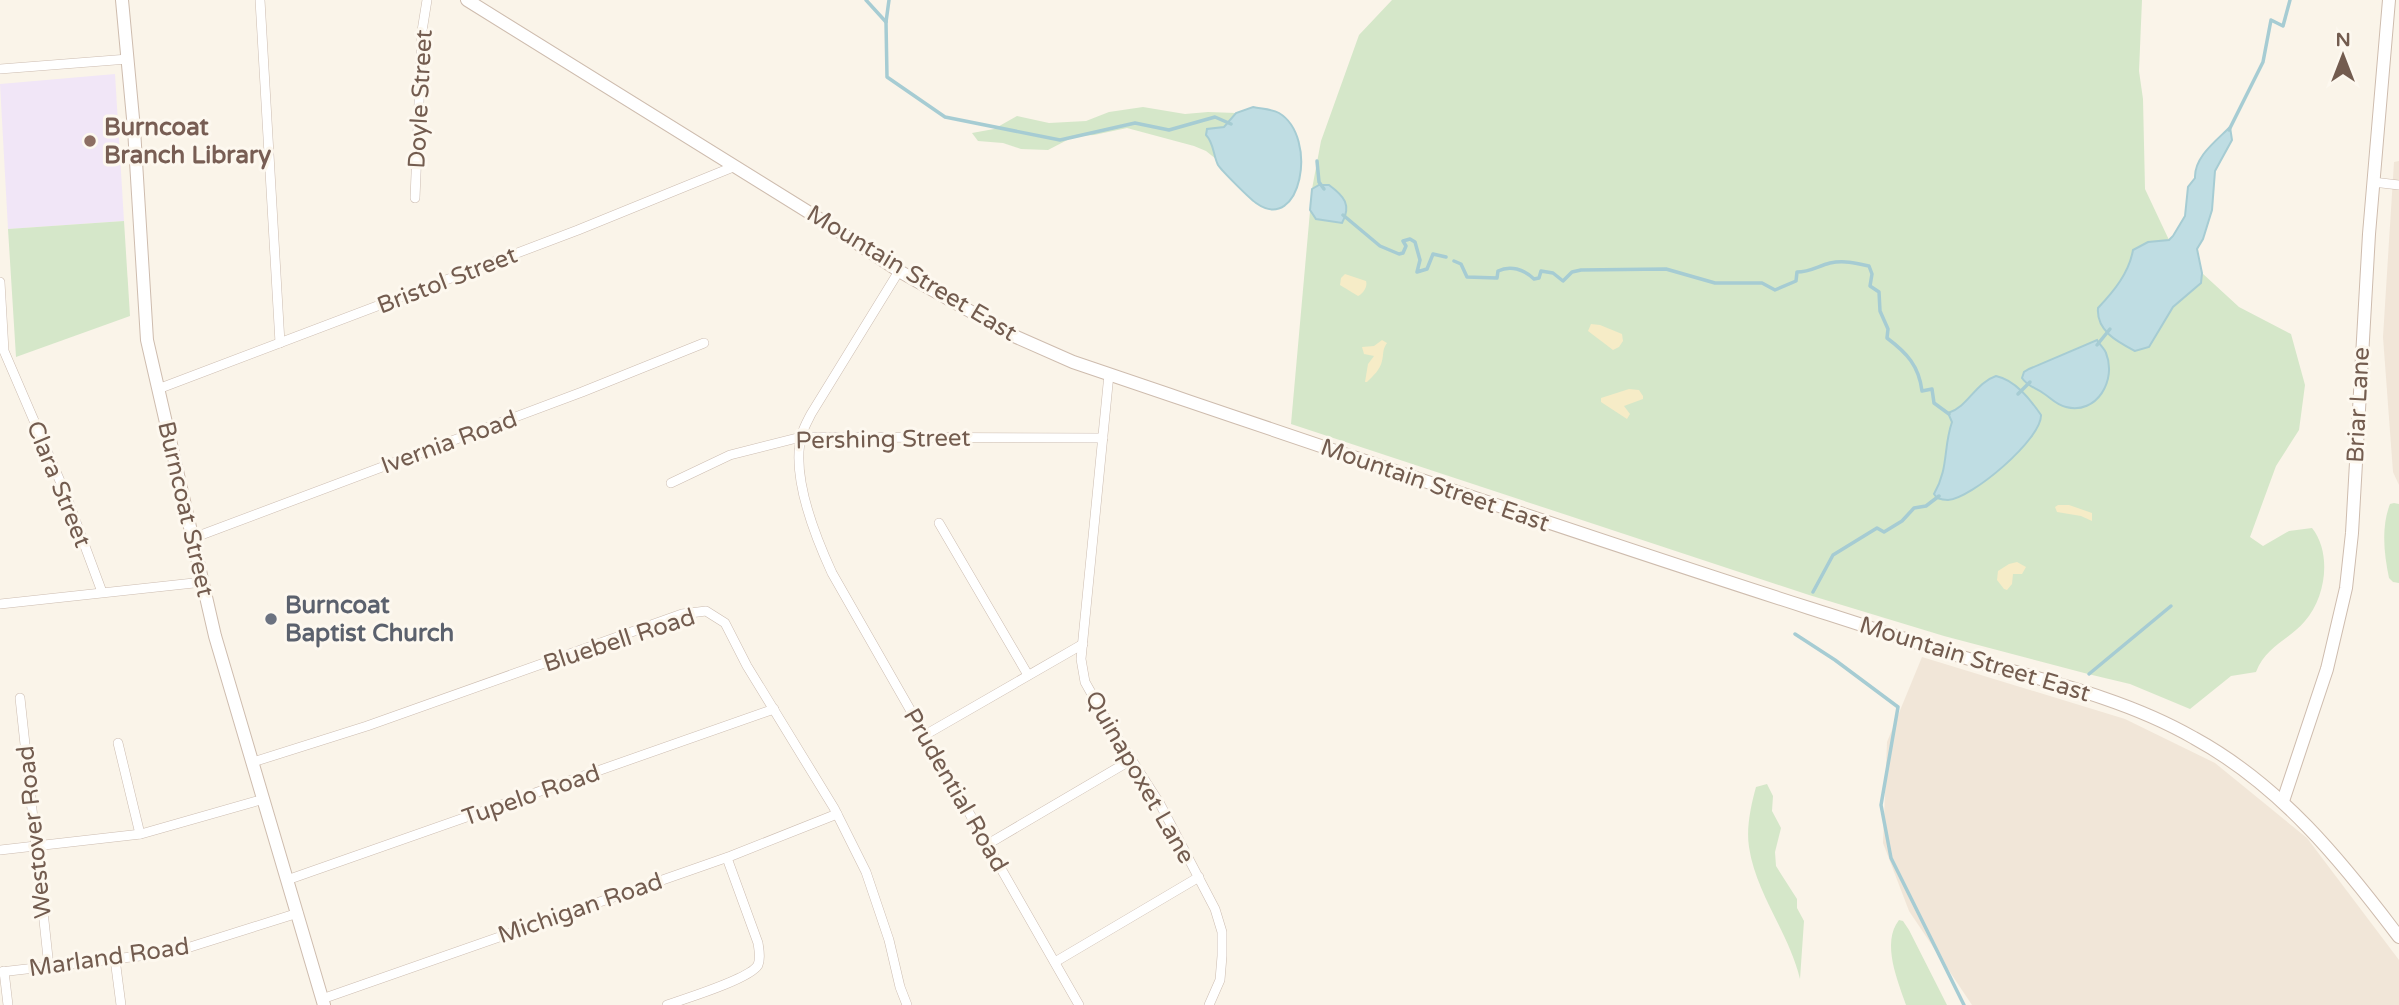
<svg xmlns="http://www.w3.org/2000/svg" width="2399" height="1005" viewBox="0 0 2399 1005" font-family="'Varela Round',sans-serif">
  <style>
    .residential { fill: #f1e6d8 }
    .education { fill: #f1e6f7 }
    .green { fill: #d5e7c9 }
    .sand { fill: #f6ecc7 }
    .water { fill: #bfdde3; stroke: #a6ccd3; stroke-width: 2 }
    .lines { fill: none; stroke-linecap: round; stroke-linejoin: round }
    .stream { stroke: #a6ccd3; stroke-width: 3.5 }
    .minor-casing { stroke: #ccbcb0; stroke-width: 10 }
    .secondary-casing { stroke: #cebcae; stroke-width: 14 }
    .minor { stroke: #fff; stroke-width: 9 }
    .secondary { stroke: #fff; stroke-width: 12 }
    .education-dot { fill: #8d6e63; stroke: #fdf8ef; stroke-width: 2.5 }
    .worship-dot { fill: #6b7280; stroke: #fdf8ef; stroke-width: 2.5 }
    .labels { text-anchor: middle; stroke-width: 6; stroke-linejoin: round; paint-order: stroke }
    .street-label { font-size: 24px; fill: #735c4f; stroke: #fdf8ef }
    .education-label { font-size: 24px; font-weight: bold; fill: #785e54; stroke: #fdf8ef; text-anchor: start }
    .worship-label { font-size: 24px; font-weight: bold; fill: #5b616d; stroke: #fdf8ef; text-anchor: start }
  </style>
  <rect width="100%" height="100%" fill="#faf4e9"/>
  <g class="residential">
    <polygon points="2399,161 2399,485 2393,472 2383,337 2394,162"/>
    <polygon points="1922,657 2125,719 2215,763 2307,838 2399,960 2399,1005 1972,1005 1909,911 1883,843 1887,742"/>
  </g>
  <polygon class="education" points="115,74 124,221 8,229 0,84"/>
  <g class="green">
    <path d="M1392,0H2142L2139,71L2143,99L2145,189L2169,240L2202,273L2239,307L2291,334L2305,385L2299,430L2276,466L2250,537L2263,546L2289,531L2312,528C2332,553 2326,597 2305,621C2288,641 2266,646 2256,672L2231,676L2190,709L2130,684L2088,674L1944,636L1809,595L1291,424L1312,189L1321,141L1359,35Z"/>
    <polygon points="1143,107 1185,114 1208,112 1236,113 1224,127 1217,127 1210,140 1216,159 1206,151 1194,146 1127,128 1094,135 1075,136 1048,150 1021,149 1003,143 978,141 972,133 994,129 1017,116 1049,123 1086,121 1109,112"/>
    <polygon points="124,221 130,316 16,357 8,229"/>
    <path d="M2394,503L2399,504V583L2393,582L2389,578C2384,554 2381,527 2390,504Z"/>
    <path d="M1767,784L1773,796L1772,811L1781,828L1775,852L1776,866L1797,899V908L1804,921L1800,979C1789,933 1756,894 1749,847C1746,828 1751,805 1756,787Z"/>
    <path d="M1899,920L1903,921L1909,930L1947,1005H1906C1898,981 1881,943 1899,920Z"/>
  </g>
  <g class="sand">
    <path d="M1345,274L1366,281C1368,286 1363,294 1358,296L1340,285L1341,278Z"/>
    <polygon points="1591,324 1600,325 1622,334 1623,341 1619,347 1613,350 1588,331"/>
    <path d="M1382,340L1387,343C1382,350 1384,353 1382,361C1380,370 1373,376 1367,382H1365L1368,364L1374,356L1364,354L1362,347L1374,346Z"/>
    <polygon points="1629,389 1639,390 1643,396 1643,399 1624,406 1630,414 1627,419 1601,402 1601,398"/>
    <polygon points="2058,505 2069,505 2092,513 2092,521 2081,516 2057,512 2055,507"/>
    <polygon points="2017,562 2026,567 2022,574 2013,574 2012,584 2007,590 2004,589 1997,580 1998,571 2009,564"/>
  </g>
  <g class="water">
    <path d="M1253,107C1261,109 1272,109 1279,113C1319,137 1301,235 1256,203C1249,198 1222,171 1218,165C1213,155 1214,143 1206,135L1207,129L1224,127L1236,113Z"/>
    <path d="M2230,127L2232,140L2215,171L2212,210L2203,239L2197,249L2202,273L2201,283L2173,307L2149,347L2135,351C2118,342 2096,331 2098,308C2114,291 2129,273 2133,250L2148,242L2169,240L2173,236L2185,216L2188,187L2195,178C2194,157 2216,141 2230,127Z"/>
    <path d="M1319,185H1329C1344,196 1352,205 1342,223L1316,219L1310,210L1312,189Z"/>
    <path d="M2097,340C2099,344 2105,349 2106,353C2117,380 2097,415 2066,407C2056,405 2051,398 2043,393C2035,387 2028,387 2022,378L2024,372L2029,369Z"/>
    <path d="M1996,376C2015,380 2030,399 2041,415C2042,439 1971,499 1948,500C1944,500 1940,499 1937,498L1934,494C1949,468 1943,448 1952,422L1948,413C1968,407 1975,383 1996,376Z"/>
  </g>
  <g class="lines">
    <g class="stream">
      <polyline points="866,0 886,22"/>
      <polyline points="889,0 886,22 887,77 945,117 1060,140 1135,123 1169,130 1215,117 1231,124"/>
      <polyline points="2229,130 2263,62 2271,20 2283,26 2290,0"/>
      <polyline points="1317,161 1319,182 1324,189"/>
      <polyline points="1343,215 1380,246 1399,254 1403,253 1406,246 1403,241 1410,239 1415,242 1420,260 1417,272 1427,269 1433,254 1446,257"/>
      <path d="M1454,261L1461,264L1467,277L1497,278L1498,271C1510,265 1524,269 1534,279L1539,278L1541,271L1553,273L1563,281L1572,272L1581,270L1666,269L1715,283H1762L1775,290L1796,281L1797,272C1810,272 1818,266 1830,263C1844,260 1856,263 1869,266L1872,274L1870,286L1879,292L1880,311L1888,329L1887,338C1907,353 1919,366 1922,391L1932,389L1934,403L1949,414"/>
      <polyline points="2097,345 2110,329"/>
      <polyline points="2018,394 2030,382"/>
      <polyline points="1813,592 1833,555 1877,528 1884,532 1902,521 1914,508 1926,506 1939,496"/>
      <polyline points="1795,634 1835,660 1898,707 1881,805 1891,858 1964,1005"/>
      <polyline points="2089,674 2171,606"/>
    </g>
    <defs>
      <g id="minor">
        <polyline points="260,0 280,343"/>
        <polyline points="0,69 128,59"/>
        <polyline points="2373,182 2399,185"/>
        <polyline points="415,198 422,31 427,0"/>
        <path d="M899,271L811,414C808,420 804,427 802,434C790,474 815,536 832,573L1079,1005"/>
        <polyline points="0,282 4,351 66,495 102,592"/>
        <polyline points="1109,374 1081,659 1085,682 1108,723 1160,804 1215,909 1222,932 1222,956 1220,980 1209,1005"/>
        <polyline points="158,389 578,230 733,167"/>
        <polyline points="671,483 730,455 801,437 1103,438"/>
        <polyline points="939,523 1028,675"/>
        <polyline points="193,538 582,392 704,343"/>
        <polyline points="0,604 203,582"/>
        <polyline points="20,698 49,967"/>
        <polyline points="925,735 1083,644"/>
        <polyline points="118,743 140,834"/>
        <polyline points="253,762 367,726 682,614 706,611 725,623 747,666 834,808 866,872 889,940 900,987 907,1005"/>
        <polyline points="988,844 1131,760"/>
        <polyline points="0,850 141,834 264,799"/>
        <polyline points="287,880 774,709"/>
        <polyline points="115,959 121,1005"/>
        <polyline points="1055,962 1199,877"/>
        <polyline points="4,971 8,1005"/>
        <polyline points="0,972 166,953 187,948 298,913"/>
        <polyline points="322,999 731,856 837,814"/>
        <path d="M667,1005C684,999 750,979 758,965C761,958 759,950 758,943L727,858"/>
      </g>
      <g id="secondary">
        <polyline points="122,0 134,129 147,340 215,636 324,1005"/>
        <path d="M467,0L834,228L899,271L1014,336L1073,362C1318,445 1563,529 1809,608C1866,626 1922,645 1979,662C2051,682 2128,700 2194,738C2280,785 2341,860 2399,937"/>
        <polyline points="2283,801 2327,669 2346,588 2352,533 2369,234 2389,0"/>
      </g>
    </defs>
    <use href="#minor" class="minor-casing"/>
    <use href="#secondary" class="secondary-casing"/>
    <use href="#minor" class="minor"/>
    <use href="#secondary" class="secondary"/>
  </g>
  <circle class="education-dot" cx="90" cy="141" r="7"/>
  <circle class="worship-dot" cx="271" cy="619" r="7"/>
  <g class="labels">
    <g class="street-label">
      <text transform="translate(420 99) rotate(-87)" y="8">Doyle Street</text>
      <text transform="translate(912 273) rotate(31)" y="8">Mountain Street East</text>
      <text transform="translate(447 280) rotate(-21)" y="8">Bristol Street</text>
      <text transform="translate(2358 405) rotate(-87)" y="8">Briar Lane</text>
      <text transform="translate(883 439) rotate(-1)" y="8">Pershing Street</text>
      <text transform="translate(449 442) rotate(-20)" y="8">Ivernia Road</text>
      <text transform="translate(59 484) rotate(68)" y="8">Clara Street</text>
      <text transform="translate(1435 485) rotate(19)" y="8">Mountain Street East</text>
      <text transform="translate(186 509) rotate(77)" y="8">Burncoat Street</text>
      <text transform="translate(619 640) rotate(-18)" y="8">Bluebell Road</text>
      <text transform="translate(1975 659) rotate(17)" y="8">Mountain Street East</text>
      <text transform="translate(1140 777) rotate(60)" y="8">Quinapoxet Lane</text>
      <text transform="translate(956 790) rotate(60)" y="8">Prudential Road</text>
      <text transform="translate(531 795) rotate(-19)" y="8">Tupelo Road</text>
      <text transform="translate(34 832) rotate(-96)" y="8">Westover Road</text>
      <text transform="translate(580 908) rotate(-19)" y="8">Michigan Road</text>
      <text transform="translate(109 957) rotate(-8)" y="8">Marland Road</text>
    </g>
    <g class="education-label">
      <text x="104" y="135">Burncoat<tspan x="104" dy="28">Branch Library</tspan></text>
    </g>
    <g class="worship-label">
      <text x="285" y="613">Burncoat<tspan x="285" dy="28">Baptist Church</tspan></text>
    </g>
  </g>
  <g transform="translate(2343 56)" stroke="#fdf8ef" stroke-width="5" paint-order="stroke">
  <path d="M0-5L12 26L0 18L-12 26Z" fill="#735c4f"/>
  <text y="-10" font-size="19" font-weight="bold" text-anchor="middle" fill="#735c4f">N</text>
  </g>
</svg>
